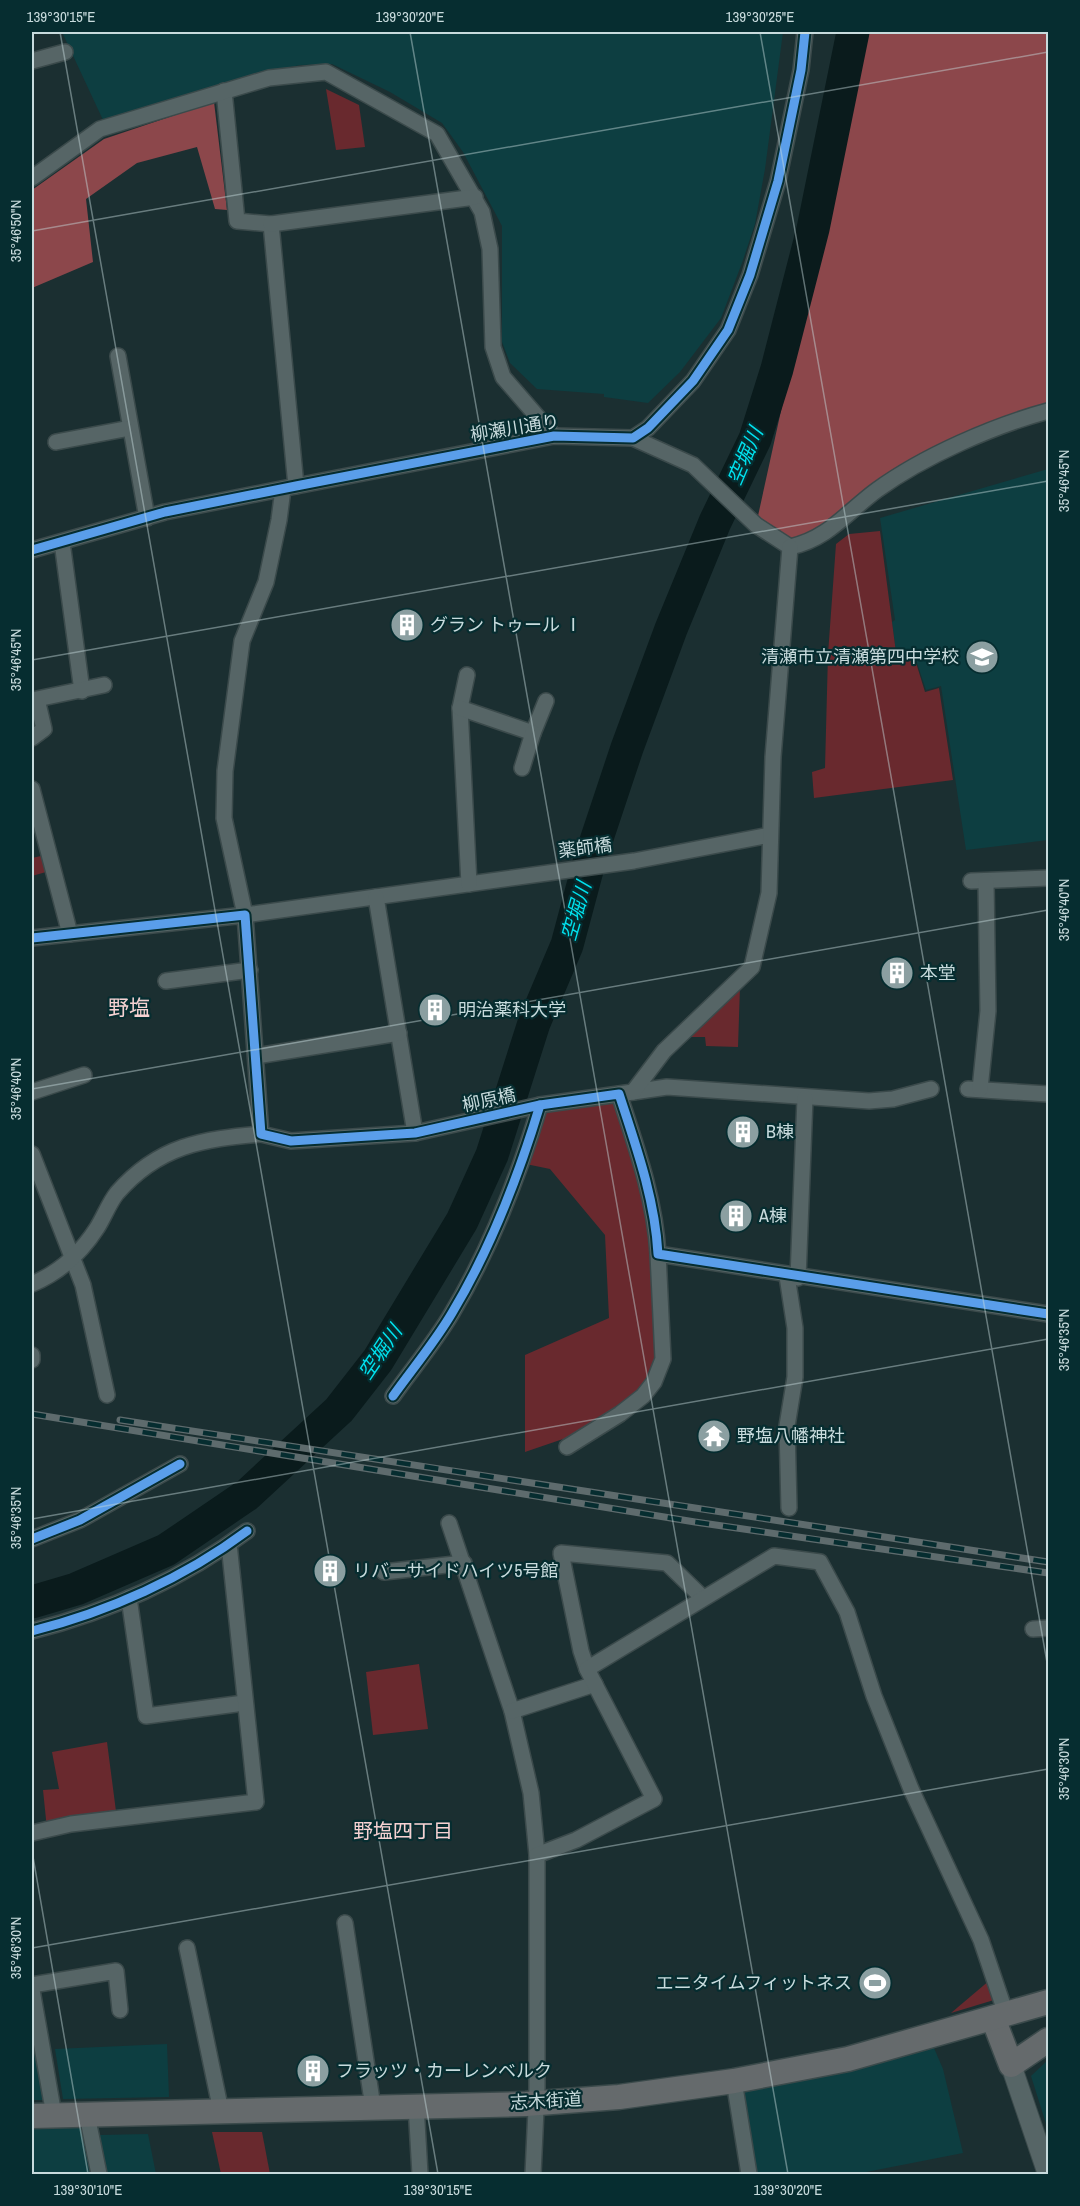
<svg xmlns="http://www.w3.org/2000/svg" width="1080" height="2206" viewBox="0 0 1080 2206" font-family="'Archivo Narrow','Noto Sans JP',sans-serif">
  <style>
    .built { fill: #0d3e41 }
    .green { fill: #69292e }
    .forest { fill: #8c474b }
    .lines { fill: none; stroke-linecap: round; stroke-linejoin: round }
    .river { stroke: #0a1b1c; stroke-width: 33 }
    .minor-casing { stroke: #3b4a4b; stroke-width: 18 }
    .tertiary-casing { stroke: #3b4a4b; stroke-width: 22 }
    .primary-casing { stroke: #3b4a4b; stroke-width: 27 }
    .minor { stroke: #566566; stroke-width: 15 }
    .tertiary { stroke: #566566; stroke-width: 20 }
    .primary { stroke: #656a6c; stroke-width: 24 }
    .rail-casing { stroke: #5e6b6d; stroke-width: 7 }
    .rail { stroke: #062d30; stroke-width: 4.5; stroke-dasharray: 14; stroke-linecap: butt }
    .cycleway-casing { stroke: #062d30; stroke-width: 13 }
    .cycleway { stroke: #5a9eea; stroke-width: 9 }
    .ticks { fill: none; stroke: #c8dbdd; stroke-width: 1.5; stroke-opacity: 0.45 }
    .labels { text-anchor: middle; stroke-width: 4.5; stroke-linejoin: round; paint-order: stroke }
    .street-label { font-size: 18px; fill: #c8dbdd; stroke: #062d30 }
    .poi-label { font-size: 18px; fill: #c8dbdd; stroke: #062d30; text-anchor: start }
    .water-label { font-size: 20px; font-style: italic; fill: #00e2ee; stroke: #062d30 }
    .neighbourhood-label { font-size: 20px; fill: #f6d2d2; stroke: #062d30 }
    .quarter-label { font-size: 21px; fill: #f6d2d2; stroke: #062d30 }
    .neatline { fill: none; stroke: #c8dbdd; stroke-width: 2 }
    .ticks-label { font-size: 15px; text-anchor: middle; fill: #c8dbdd }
  </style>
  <rect width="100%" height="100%" fill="#1b2f31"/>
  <g class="built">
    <polygon points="62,32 783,32 765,169 755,224 742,263 721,318 680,372 648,403 604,397 604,394 537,389 510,363 502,342 502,226 463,152 442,123 390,92 332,64 301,65 261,72 103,120"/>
    <polygon points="1048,469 1048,840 966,850 941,686 926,690 914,654 897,660 892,622 895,620 880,518"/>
    <polygon points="32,1990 51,2100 32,2100"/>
    <polygon points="167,2044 169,2097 63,2099 55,2049"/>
    <polygon points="934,2048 943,2069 963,2153 856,2174 749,2174 736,2092 859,2069"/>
    <polygon points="1048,2060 1048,2130 1031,2076"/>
    <polygon points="89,2125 99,2174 32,2174 32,2127"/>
    <polygon points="148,2134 156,2174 105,2174 100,2135"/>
  </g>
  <g class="green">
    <polygon points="326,89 359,105 365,147 336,150"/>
    <polygon points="880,531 897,660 914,656 925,692 939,688 953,780 814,798 812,772 825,768 828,654 836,544 849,534"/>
    <polygon points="41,856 46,872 32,876 32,858"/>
    <polygon points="740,987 738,1047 706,1046 705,1037 689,1037"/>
    <polygon points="619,1094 640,1159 662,1310 654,1382 567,1447 563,1439 525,1452 525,1355 609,1318 605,1235 550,1169 521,1163 540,1105"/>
    <polygon points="419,1664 428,1729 373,1735 366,1672"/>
    <polygon points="107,1742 117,1819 47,1829 43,1790 59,1789 52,1752"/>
    <polygon points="990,1980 994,2000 951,2013"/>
    <polygon points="212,2132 262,2132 270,2174 221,2174"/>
  </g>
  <g class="forest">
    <polygon points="864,32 1048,32 1048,411 933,457 790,547 756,525"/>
    <polygon points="214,102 227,210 215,209 197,147 137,163 86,199 93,262 32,288 32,190 104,139"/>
  </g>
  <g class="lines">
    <polyline class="river" points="32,1602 76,1589 166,1550 247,1495 339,1410 378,1360 462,1221 492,1155 534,1023 567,945 590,859 627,748 671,629 715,522 755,439 777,369 813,229 853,32"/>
    <defs>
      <g id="minor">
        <polyline points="32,61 65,52"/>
        <polyline points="224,91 237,221 271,224 296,486"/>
        <polyline points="32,178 100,129 269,78 326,72 437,134 482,212 490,249 493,347 503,377 554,436"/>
        <polyline points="271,224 475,197"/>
        <polyline points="118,356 147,518"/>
        <path d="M633,438L693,465L756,525L790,547C828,539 847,512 877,490C924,456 993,426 1048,411"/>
        <polyline points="56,442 130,428"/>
        <polyline points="283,489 279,520 266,582 242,641 225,771 224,818 245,915 634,861 770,835"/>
        <polyline points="62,542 82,691"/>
        <polyline points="32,550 165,512 296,486 554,436 633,438 648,428 693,381 728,330 750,275 778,181 801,70 805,32"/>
        <polyline points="467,675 460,708 469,884"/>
        <polyline points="460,708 533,733 546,701"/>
        <polyline points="32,738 44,729 37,699 104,685"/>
        <polyline points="522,768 533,733"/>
        <polyline points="32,789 70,934"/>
        <polyline points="971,881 1048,878"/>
        <polyline points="376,897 415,1133"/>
        <path d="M32,938L245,915L261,1134L291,1141L415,1133L540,1105L619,1094C636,1146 655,1199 658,1254L1048,1314"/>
        <polyline points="166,981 250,970"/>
        <polyline points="256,1056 399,1033"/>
        <polyline points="968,1089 1048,1094"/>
        <polyline points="980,1089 988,1011 986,882"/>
        <polyline points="32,1092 84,1075"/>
        <polyline points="633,1092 667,1087 869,1101 893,1099 931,1089"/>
        <polyline points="619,1094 633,1092 664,1051 752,967 769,893 773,757 790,547"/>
        <polyline points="32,1154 83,1285 107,1395"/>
        <polyline points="787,1276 795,1328 795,1377 787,1426 789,1508"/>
        <polyline points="798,1278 805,1098"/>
        <path d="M32,1284C58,1273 81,1253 97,1228C104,1217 109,1203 117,1193C159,1145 203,1139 261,1134"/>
        <polyline points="32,1355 32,1360"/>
        <path d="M393,1396C413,1368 435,1342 452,1313C491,1248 518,1178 540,1105"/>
        <polyline points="567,1447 620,1414 643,1396 654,1382 663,1359 658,1254"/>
        <polyline points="449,1523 512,1711 531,1793 537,1855 537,2088 533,2174"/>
        <polyline points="32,1539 80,1520 180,1464"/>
        <polyline points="384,1572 464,1563"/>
        <polyline points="129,1598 146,1716 244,1703"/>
        <polyline points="1033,1629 1048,1628"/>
        <path d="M32,1631C108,1612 184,1578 247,1531"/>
        <polyline points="587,1669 581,1651 561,1553 667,1563 703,1598"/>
        <polyline points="512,1711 595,1684"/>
        <polyline points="32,1833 71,1824 256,1802 229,1544"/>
        <polyline points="537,1855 576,1840 654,1799 587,1669 774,1556 820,1562 847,1612 874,1696 911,1789 981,1940 1006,2014"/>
        <polyline points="345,1923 373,2107"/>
        <polyline points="187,1948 221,2111"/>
        <polyline points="32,1985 116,1971 120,2010"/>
        <polyline points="32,1990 54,2115"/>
        <polyline points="734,2081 749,2174"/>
        <polyline points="416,2105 420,2174"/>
        <polyline points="87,2115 99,2174"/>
      </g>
      <polyline id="tertiary" points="1011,2065 1048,2174"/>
      <g id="primary">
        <polyline points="993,2018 1011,2065 1048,2040"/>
        <polyline points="32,2116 526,2104 619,2097 734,2081 848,2059 1048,2002"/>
      </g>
    </defs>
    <use href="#minor" class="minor-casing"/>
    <use href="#tertiary" class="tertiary-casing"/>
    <use href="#primary" class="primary-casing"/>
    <use href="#minor" class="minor"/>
    <use href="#tertiary" class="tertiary"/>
    <use href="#primary" class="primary"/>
    <defs>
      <g id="rail">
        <polyline points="32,1414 695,1522 1048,1573"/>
        <polyline points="120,1420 1048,1562"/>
      </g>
    </defs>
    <use href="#rail" class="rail-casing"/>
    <use href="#rail" class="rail"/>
    <defs>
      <g id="cycleway">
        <polyline points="32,550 165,512 296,486 554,436 633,438 648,428 693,381 728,330 750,275 778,181 801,70 805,32"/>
        <path d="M32,938L245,915L261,1134L291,1141L415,1133L540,1105L619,1094C636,1146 655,1199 658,1254L1048,1314"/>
        <path d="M393,1396C413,1368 435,1342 452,1313C491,1248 518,1178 540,1105"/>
        <polyline points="32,1539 80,1520 180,1464"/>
        <path d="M32,1631C108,1612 184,1578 247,1531"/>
      </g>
    </defs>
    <use href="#cycleway" class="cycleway-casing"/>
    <use href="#cycleway" class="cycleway"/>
  </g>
  <path class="ticks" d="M60,32L438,2174M410,32L788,2174M760,32L1048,1668M32,231L1048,52M32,660L1048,481M32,1089L1048,910M32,1519L1048,1339M32,1851L88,2174M32,1948L1048,1769"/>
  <defs>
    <symbol id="building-disc" viewBox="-11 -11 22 22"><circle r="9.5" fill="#8b9fa1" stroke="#062d30"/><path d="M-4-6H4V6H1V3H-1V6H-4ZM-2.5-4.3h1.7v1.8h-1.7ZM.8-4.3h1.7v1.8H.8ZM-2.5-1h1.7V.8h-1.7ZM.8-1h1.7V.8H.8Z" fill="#fff"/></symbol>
    <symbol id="school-disc" viewBox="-11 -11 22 22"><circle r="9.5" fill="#8b9fa1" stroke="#062d30"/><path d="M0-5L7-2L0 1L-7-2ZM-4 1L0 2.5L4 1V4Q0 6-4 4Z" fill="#fff"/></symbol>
    <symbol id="temple-disc" viewBox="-11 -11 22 22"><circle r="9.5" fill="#8b9fa1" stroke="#062d30"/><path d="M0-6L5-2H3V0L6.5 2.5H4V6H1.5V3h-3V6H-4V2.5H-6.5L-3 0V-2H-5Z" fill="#fff"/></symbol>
    <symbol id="stadium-disc" viewBox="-11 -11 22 22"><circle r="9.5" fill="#8b9fa1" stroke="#062d30"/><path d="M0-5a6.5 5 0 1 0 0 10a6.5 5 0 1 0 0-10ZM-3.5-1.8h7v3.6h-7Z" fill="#fff"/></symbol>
  </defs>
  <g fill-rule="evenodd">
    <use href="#building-disc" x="388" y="606" width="38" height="38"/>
    <use href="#school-disc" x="963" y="638" width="38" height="38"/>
    <use href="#building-disc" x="878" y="954" width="38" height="38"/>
    <use href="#building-disc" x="416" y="991" width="38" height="38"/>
    <use href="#building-disc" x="724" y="1113" width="38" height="38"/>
    <use href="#building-disc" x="717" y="1197" width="38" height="38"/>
    <use href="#temple-disc" x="695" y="1417" width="38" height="38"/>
    <use href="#building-disc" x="311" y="1552" width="38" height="38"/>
    <use href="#stadium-disc" x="856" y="1964" width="38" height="38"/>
    <use href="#building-disc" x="294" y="2052" width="38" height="38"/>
  </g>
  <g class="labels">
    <g class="street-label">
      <text transform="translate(515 428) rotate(-9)" y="6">柳瀬川通り</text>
      <text transform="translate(585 848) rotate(-7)" y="6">薬師橋</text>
      <text transform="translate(489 1100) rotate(-12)" y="6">柳原橋</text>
      <text transform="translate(546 2101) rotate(-3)" y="6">志木街道</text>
    </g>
    <g class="poi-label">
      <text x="430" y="631">グラン トゥール Ⅰ</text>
      <text x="959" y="663" text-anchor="end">清瀬市立清瀬第四中学校</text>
      <text x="920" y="979">本堂</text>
      <text x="458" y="1016">明治薬科大学</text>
      <text x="766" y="1138">B棟</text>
      <text x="759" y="1222">A棟</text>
      <text x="737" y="1442">野塩八幡神社</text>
      <text x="353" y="1577">リバーサイドハイツ5号館</text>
      <text x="852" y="1989" text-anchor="end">エニタイムフィットネス</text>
      <text x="336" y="2077">フラッツ・カーレンベルク</text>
    </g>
    <g class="water-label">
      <text transform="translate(745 456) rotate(-67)" y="7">空堀川</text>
      <text transform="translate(576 911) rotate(-74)" y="7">空堀川</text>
      <text transform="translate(380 1352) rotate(-56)" y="7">空堀川</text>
    </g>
    <g class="neighbourhood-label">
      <text x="403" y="1838">野塩四丁目</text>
    </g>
    <g class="quarter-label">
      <text x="129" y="1015">野塩</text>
    </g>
  </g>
  <rect width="1080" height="2206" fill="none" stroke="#062d30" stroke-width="66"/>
  <rect x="33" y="33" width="1014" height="2140" class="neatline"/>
  <g class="ticks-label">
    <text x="61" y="22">139°30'15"E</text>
    <text x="410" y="22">139°30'20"E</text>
    <text x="760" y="22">139°30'25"E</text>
    <text transform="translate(16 231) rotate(-90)" y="5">35°46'50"N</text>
    <text transform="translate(1064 481) rotate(-90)" y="5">35°46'45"N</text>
    <text transform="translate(16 660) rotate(-90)" y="5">35°46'45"N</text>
    <text transform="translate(1064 910) rotate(-90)" y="5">35°46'40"N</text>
    <text transform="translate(16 1089) rotate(-90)" y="5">35°46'40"N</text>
    <text transform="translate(1064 1340) rotate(-90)" y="5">35°46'35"N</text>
    <text transform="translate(16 1518) rotate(-90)" y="5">35°46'35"N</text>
    <text transform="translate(1064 1769) rotate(-90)" y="5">35°46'30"N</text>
    <text transform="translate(16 1948) rotate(-90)" y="5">35°46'30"N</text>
    <text x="88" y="2195">139°30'10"E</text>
    <text x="438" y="2195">139°30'15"E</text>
    <text x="788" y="2195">139°30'20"E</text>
  </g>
</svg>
